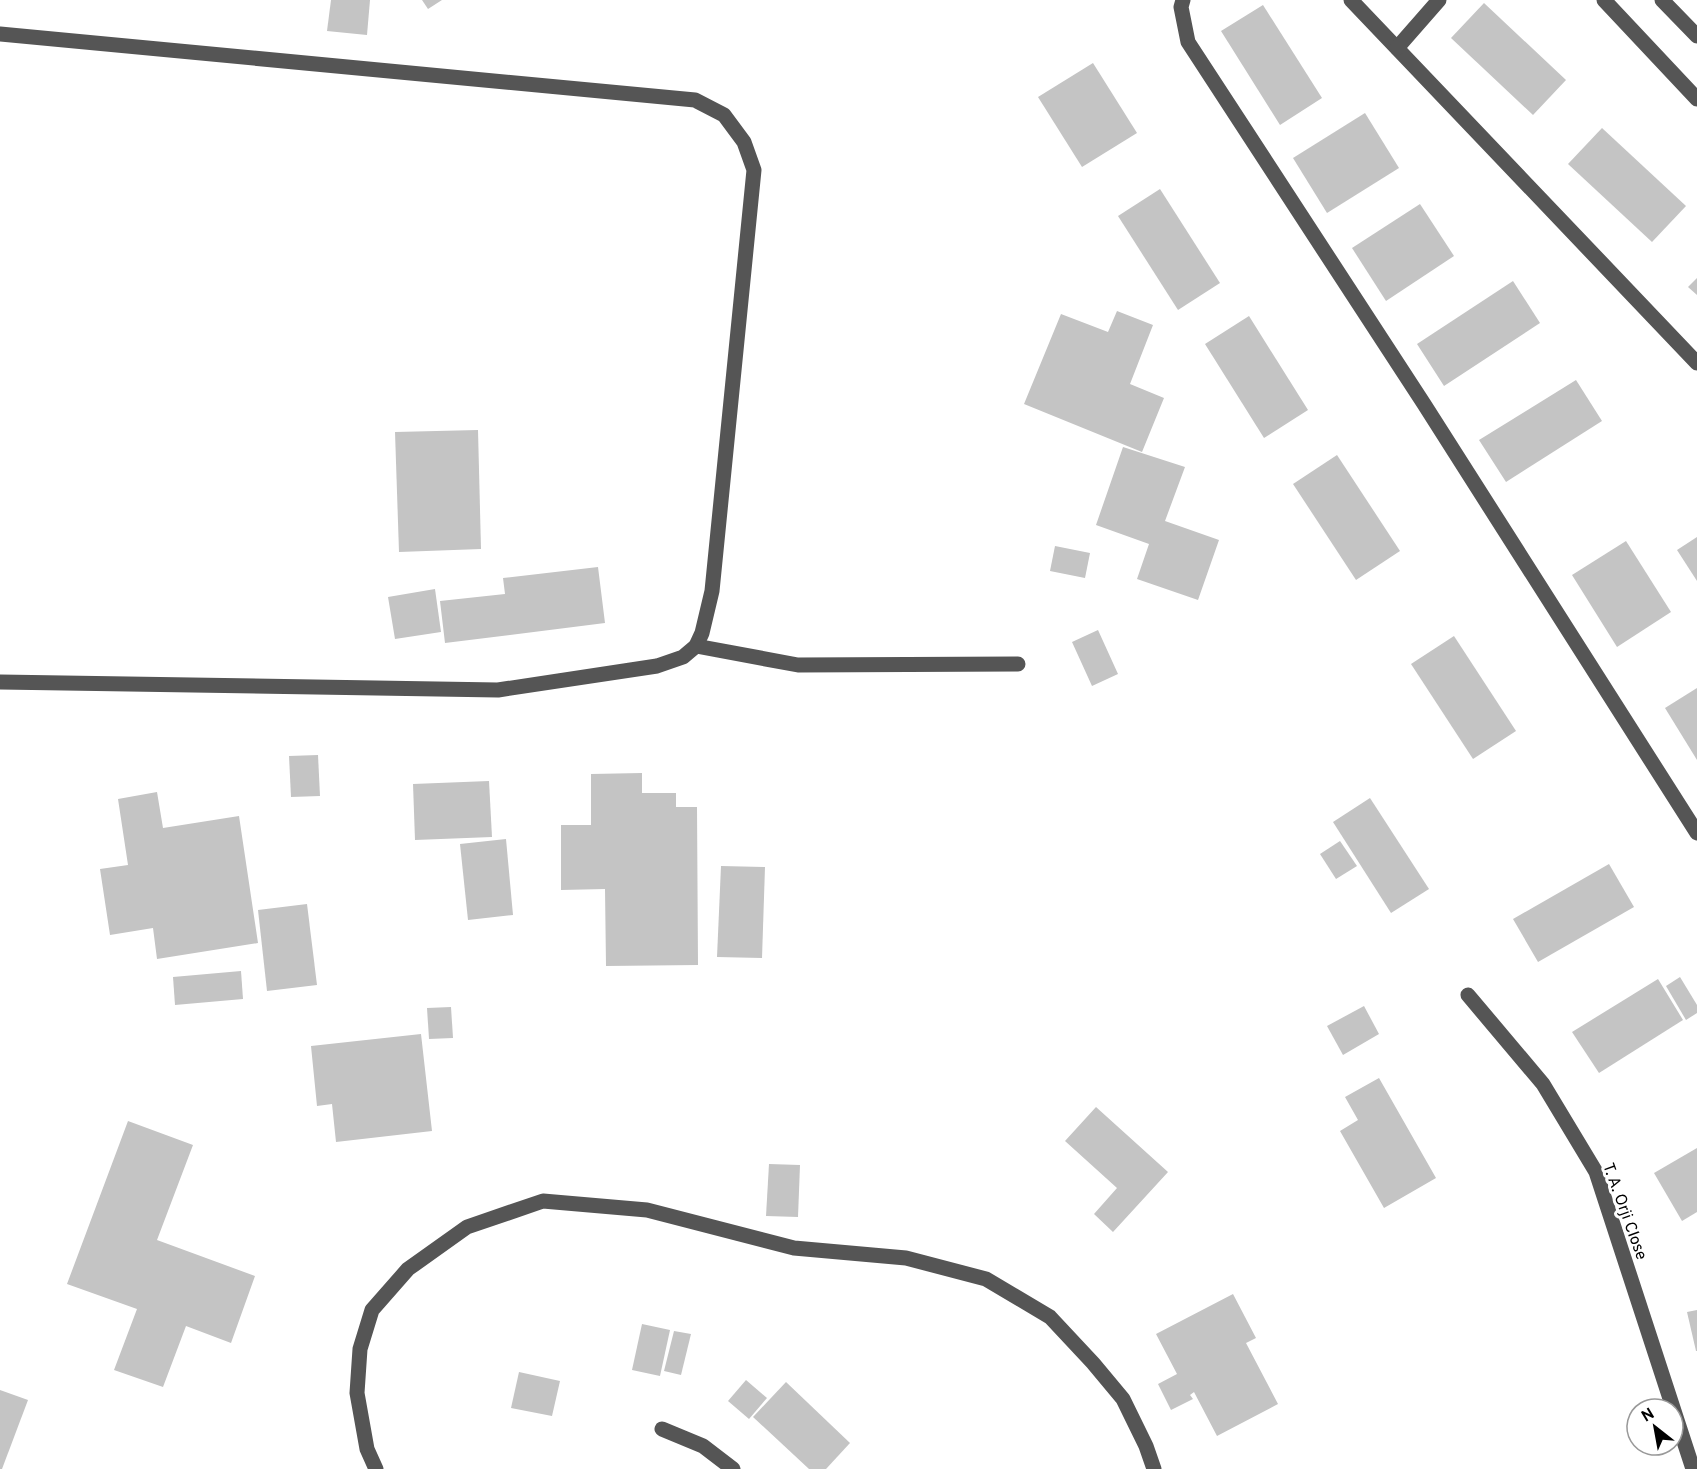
<svg xmlns="http://www.w3.org/2000/svg" width="1697" height="1469" viewBox="0 0 1697 1469" font-family="Overpass,sans-serif">
  <style>
    .building { fill: #c4c4c4 }
    .lines { fill: none; stroke-linecap: round; stroke-linejoin: round }
    .minor { stroke: #555; stroke-width: 15 }
    .labels { text-anchor: middle; stroke-width: 6; stroke-linejoin: round; paint-order: stroke }
    .street-label { font-size: 16px; fill: #000; stroke: #fff }
  </style>
  <rect width="100%" height="100%" fill="#fff"/>
  <g class="building">
    <polygon points="331,0 370,0 367,35 327,31"/>
    <polygon points="422,0 442,0 428,9"/>
    <polygon points="1484,3 1566,80 1533,115 1451,38"/>
    <polygon points="1263,5 1322,98 1280,125 1221,31"/>
    <polygon points="1093,63 1137,133 1082,167 1038,97"/>
    <polygon points="1365,113 1399,168 1327,213 1293,158"/>
    <polygon points="1602,128 1686,206 1652,242 1568,164"/>
    <polygon points="1160,189 1220,283 1178,310 1118,216"/>
    <polygon points="1420,204 1454,256 1386,301 1352,248"/>
    <polygon points="1697,278 1697,295 1688,287"/>
    <polygon points="1513,281 1540,323 1444,386 1417,344"/>
    <polygon points="1117,311 1153,325 1130,384 1164,398 1142,452 1024,404 1061,314 1108,332"/>
    <polygon points="1249,316 1308,410 1264,438 1205,344"/>
    <polygon points="1576,380 1602,421 1506,482 1479,440"/>
    <polygon points="478,430 481,549 399,552 395,432"/>
    <polygon points="1123,447 1185,467 1165,521 1219,540 1198,600 1137,579 1149,544 1096,525"/>
    <polygon points="1337,455 1400,551 1356,580 1293,484"/>
    <polygon points="1697,537 1697,581 1677,550"/>
    <polygon points="1626,541 1671,612 1617,647 1572,575"/>
    <polygon points="1055,546 1090,553 1085,578 1050,571"/>
    <polygon points="598,567 605,623 445,643 440,601 505,594 503,578"/>
    <polygon points="435,589 441,632 395,639 388,597"/>
    <polygon points="1098,630 1118,674 1092,686 1072,642"/>
    <polygon points="1454,636 1516,731 1473,759 1411,664"/>
    <polygon points="1697,688 1697,760 1665,708"/>
    <polygon points="318,755 320,796 291,797 289,756"/>
    <polygon points="642,773 642,793 676,793 676,807 697,807 698,965 606,966 605,889 561,890 561,825 591,825 591,774"/>
    <polygon points="489,781 492,837 415,840 413,784"/>
    <polygon points="157,792 163,828 239,816 258,943 157,959 153,928 110,935 100,869 128,865 118,799"/>
    <polygon points="1370,798 1429,889 1391,913 1333,822"/>
    <polygon points="506,839 513,915 468,920 460,844"/>
    <polygon points="1340,841 1357,866 1336,879 1320,854"/>
    <polygon points="1609,864 1634,907 1538,962 1513,919"/>
    <polygon points="721,866 765,867 762,958 717,957"/>
    <polygon points="307,904 317,985 267,991 258,910"/>
    <polygon points="241,971 243,999 175,1005 173,977"/>
    <polygon points="1680,977 1697,1005 1697,1013 1686,1020 1666,986"/>
    <polygon points="1658,979 1683,1020 1599,1073 1572,1032"/>
    <polygon points="1364,1006 1379,1034 1343,1055 1327,1026"/>
    <polygon points="451,1007 453,1038 429,1039 427,1008"/>
    <polygon points="421,1034 432,1131 336,1142 332,1104 317,1106 311,1046"/>
    <polygon points="1379,1078 1436,1178 1384,1208 1340,1131 1358,1120 1345,1097"/>
    <polygon points="1096,1107 1168,1172 1113,1232 1094,1214 1117,1188 1065,1141"/>
    <polygon points="128,1121 193,1145 157,1240 255,1276 231,1343 186,1326 163,1387 114,1370 137,1309 67,1284"/>
    <polygon points="1697,1148 1697,1212 1682,1221 1654,1173"/>
    <polygon points="769,1164 800,1165 798,1217 766,1216"/>
    <polygon points="1233,1294 1256,1338 1246,1343 1278,1404 1217,1436 1194,1392 1190,1395 1193,1399 1171,1410 1158,1384 1177,1374 1156,1334"/>
    <polygon points="1697,1310 1697,1351 1696,1351 1687,1312"/>
    <polygon points="642,1324 670,1330 660,1376 632,1370"/>
    <polygon points="674,1331 691,1334 681,1375 664,1371"/>
    <polygon points="519,1372 560,1381 552,1416 511,1408"/>
    <polygon points="746,1380 767,1398 749,1419 728,1401"/>
    <polygon points="786,1382 850,1443 826,1469 809,1469 753,1417"/>
    <polygon points="0,1390 28,1400 2,1469 0,1469"/>
  </g>
  <g class="lines">
    <g class="minor">
      <polyline points="1183,0 1181,7 1188,42 1424,404 1697,833"/>
      <polyline points="1351,0 1697,363"/>
      <polyline points="1604,0 1697,99"/>
      <polyline points="1662,0 1697,36"/>
      <polyline points="0,34 695,100 724,115 744,142 754,170 712,591 702,633 696,646 683,657 657,666 498,690 0,682"/>
      <polyline points="1397,48 1439,0"/>
      <polyline points="696,646 798,665 1018,664"/>
      <polyline points="1468,995 1543,1084 1596,1172 1693,1469"/>
      <polyline points="662,1429 703,1446 733,1469"/>
      <polyline points="376,1469 367,1449 357,1393 360,1349 372,1310 408,1269 467,1227 543,1201 647,1210 794,1248 906,1258 986,1279 1050,1317 1093,1363 1123,1399 1146,1446 1154,1469"/>
    </g>
  </g>
  <g class="labels">
    <g class="street-label">
      <text transform="translate(1626 1211) rotate(70)" y="6">T. A. Orji Close</text>
    </g>
  </g>
  <g transform="translate(1655 1427) rotate(329)"><circle r="28" fill="#ffffff" stroke="#999999" stroke-width="1.5"/>
  <path d="M0-4.5L10 22L0 15L-10 22Z" fill="#000000"/>
  <text y="-9" font-size="16" font-weight="bold" text-anchor="middle" fill="#000000">N</text>
  </g>
</svg>
